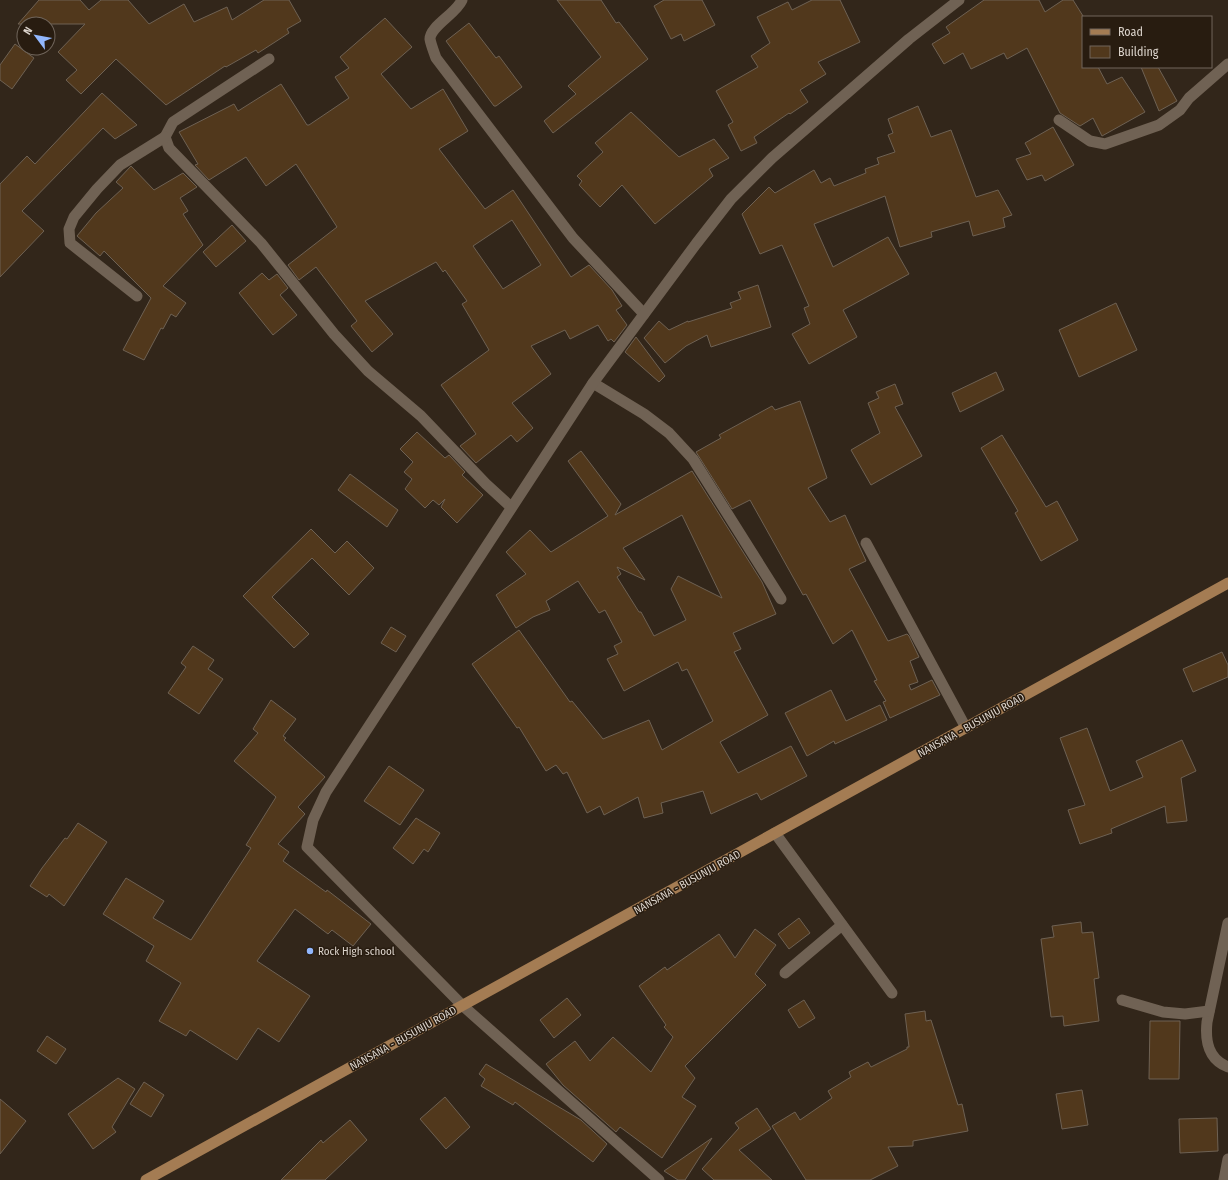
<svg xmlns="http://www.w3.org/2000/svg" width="1228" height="1180" viewBox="0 0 1228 1180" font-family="'Fira Sans Condensed',sans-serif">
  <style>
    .building { fill: #51381c; stroke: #6e6153; fill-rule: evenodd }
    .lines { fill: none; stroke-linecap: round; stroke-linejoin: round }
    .minor { stroke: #706254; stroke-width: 11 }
    .primary { stroke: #a47c53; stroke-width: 11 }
    .poi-dot { fill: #92b7fd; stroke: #281c10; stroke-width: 1.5 }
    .labels { text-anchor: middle; stroke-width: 3; stroke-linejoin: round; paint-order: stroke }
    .street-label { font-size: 11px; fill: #dbd3cb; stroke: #281c10 }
    .poi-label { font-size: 11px; fill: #dbd3cb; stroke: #281c10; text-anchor: start }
  </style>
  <rect width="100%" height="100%" fill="#32261a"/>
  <g class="building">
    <polygon points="39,0 80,0 89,10 101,0 128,0 149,24 184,4 194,22 227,7 232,20 264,0 289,0 301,21 287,29 289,33 258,53 256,50 226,67 225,66 166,105 116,59 81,94 66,80 77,70 58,52 85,24 18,24"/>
    <polygon points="557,0 601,0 616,23 619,22 648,59 553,133 544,121 576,94 568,86 601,57"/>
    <polygon points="664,0 702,0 715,25 684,41 681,34 671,39 654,6"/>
    <polygon points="812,0 840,0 860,42 818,62 826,74 800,90 808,102 790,114 789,113 754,137 757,143 741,151 728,125 733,122 716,91 758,67 751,56 770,43 757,17 788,2 792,10"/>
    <polygon points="984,0 1039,0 1045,12 1063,0 1073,0 1083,16 1083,67 1098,67 1107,84 1122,77 1145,112 1102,136 1093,118 1080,126 1060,113 1027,48 1007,59 1004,53 971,69 963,53 944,64 932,44 950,33 946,27"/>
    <path d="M385,18L412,47L381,74L411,109L443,89L468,131L439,149L485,209L513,190L571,277L589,265L612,290L622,306L616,310L627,325L614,342L611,339L608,341L598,325L570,339L565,330L531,346L551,374L512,403L533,428L517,442L511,435L476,463L460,446L476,434L441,385L489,350L462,304L467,301L445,270L443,272L436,262L365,301L393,334L372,352L351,326L357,321L316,267L299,280L288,265L337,227L296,164L266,186L246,157L209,180L195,165L198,164L179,132L234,104L238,111L281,84L307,125H309L349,98L335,77L349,68L340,57ZM512,220L541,265L503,289L473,246Z"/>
    <polygon points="469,23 496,58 499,56 522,87 496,106 494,106 446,41"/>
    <polygon points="15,44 34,58 12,89 0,80 0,65"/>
    <polygon points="1141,67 1158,67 1177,101 1159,111"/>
    <polygon points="102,93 137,125 115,139 103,128 22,211 44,231 0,277 0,184 27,156 35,164"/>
    <polygon points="918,106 931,137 951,130 976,197 998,190 1012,215 1003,218 1005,227 973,236 969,221 931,232 932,237 900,247 885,196 814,224 833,267 888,237 909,274 843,310 857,337 809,364 792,334 810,324 804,308 809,306 782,245 760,254 742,214 769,187 775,193 814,170 821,183 830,178 834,186 866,173 865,169 879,164 877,158 895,152 888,135 893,133 888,119"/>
    <polygon points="631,112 679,157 714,139 729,158 709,169 713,176 655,224 622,185 600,207 579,185 582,181 577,176 603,152 595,143"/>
    <polygon points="1053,127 1074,165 1045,181 1042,175 1027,180 1016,159 1031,154 1025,143"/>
    <polygon points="131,166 154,190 183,173 197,187 180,198 188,211 183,214 203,245 163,286 186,303 176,317 171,314 163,329 161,328 144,360 123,350 151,298 104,251 100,256 77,236 96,213 123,188 116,182"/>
    <polygon points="232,225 246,241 216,267 203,252"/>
    <polygon points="262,273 269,280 277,274 288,288 280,295 297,315 273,335 239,293"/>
    <polygon points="758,285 771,327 711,347 707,335 686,346 665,363 644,338 659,321 669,330 688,321 688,322 732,308 730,303 741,299 738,292"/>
    <polygon points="1116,303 1137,350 1079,377 1059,330"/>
    <polygon points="636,337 665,376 659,382 625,352"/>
    <polygon points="996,372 1004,390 960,412 952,393"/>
    <polygon points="895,384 903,404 895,407 922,456 871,485 851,450 880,433 868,403 879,398 876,392"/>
    <polygon points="800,401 827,478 808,488 830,522 845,515 866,561 849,569 888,641 907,634 909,636 919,657 910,661 918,682 909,685 911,690 932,680 940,695 890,718 883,702 886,701 874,681 877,680 852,630 833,644 806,594 803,595 750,500 732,509 696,452 721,438 719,435 772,406 775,410"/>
    <polygon points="417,432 445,458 449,455 465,472 462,475 483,495 457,523 441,507 445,499 439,505 433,500 425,508 405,489 412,479 404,472 413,462 400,449"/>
    <polygon points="1002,435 1046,507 1057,501 1078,540 1041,561 1015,513 1018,511 981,448"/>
    <path d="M581,451L621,504L615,515L692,471L762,582L776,614L733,633L741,649L734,652L768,715L720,742L738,773L791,746L807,776L761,800L757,793L711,814L703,791L661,803L663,813L644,818L638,797L604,815L600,806L587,813L567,772L563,774L556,765L546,771L519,727L517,728L472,664L519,630L570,702L572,701L603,739L649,720L662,750L713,721L687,669L682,671L678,662L624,691L607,659L618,654L614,646L622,642L605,610L599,613L578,581L546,601L550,610L533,617L516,628L496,595L526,574L506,552L530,530L551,552L608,516L568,461ZM682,515L722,598L678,576L671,589L686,620L654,636L641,612H639L617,577L621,574L617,567L645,580L623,548Z"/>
    <polygon points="350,474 398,510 387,527 338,490"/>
    <polygon points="311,529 335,553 347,541 374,568 349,595 312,558 272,597 309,634 294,648 243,596"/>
    <polygon points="391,627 406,636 396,652 381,643"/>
    <polygon points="193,646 214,660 208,669 223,679 199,714 168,693 186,667 181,663"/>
    <polygon points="1222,652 1228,665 1228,677 1193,692 1183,669"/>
    <polygon points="831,690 846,721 880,705 887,720 835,744 834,741 807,756 785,713"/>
    <polygon points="271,700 296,719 283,736 286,738 284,740 325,777 298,807 305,814 278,844 289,852 283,861 326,892 327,890 371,924 353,946 332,930 328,934 295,909 257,961 310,996 279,1042 258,1028 237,1060 190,1030 186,1036 159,1021 181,983 146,961 154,946 103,914 126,878 164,901 153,918 191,940 251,848 246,845 276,797 234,761 258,733 253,729"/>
    <polygon points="1087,728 1110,791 1143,777 1136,761 1182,740 1196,771 1181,778 1187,821 1167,823 1165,806 1111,829 1112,833 1080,844 1068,810 1085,805 1060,738"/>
    <polygon points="389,766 424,790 400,825 364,801"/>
    <polygon points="416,818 440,833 428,852 424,849 413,864 393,848"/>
    <polygon points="78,823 107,842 64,906 49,894 47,897 30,886 42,868 65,838 67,839"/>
    <polygon points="799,918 810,933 789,949 778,934"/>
    <polygon points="1081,922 1082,933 1093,932 1099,978 1094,979 1099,1021 1064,1026 1063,1016 1051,1017 1041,939 1054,937 1052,926"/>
    <polygon points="755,929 776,945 755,974 766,985 685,1066 695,1078 682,1097 696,1106 662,1158 620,1127 616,1132 563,1085 546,1064 575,1041 590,1061 613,1037 651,1072 673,1037 664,1027 666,1025 639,986 665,967 667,970 719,934 735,958"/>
    <polygon points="567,998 581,1015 554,1038 540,1020"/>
    <polygon points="804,1000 815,1018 799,1028 788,1010"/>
    <polygon points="925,1011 926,1021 931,1020 958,1105 962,1104 968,1131 913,1141 913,1146 888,1147 898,1166 870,1180 806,1180 772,1126 795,1112 800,1120 832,1098 828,1091 851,1077 849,1072 868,1062 871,1067 907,1049 907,1047 909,1047 905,1014"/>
    <polygon points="1150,1021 1180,1021 1179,1079 1149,1079"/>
    <polygon points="47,1036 66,1049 56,1064 37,1051"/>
    <polygon points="486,1064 581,1120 607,1144 593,1162 515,1102 513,1105 481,1086 485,1079 479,1074"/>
    <polygon points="118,1078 135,1089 112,1127 116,1132 93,1149 68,1114"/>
    <polygon points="144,1082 164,1095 151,1117 130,1104"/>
    <polygon points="1082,1090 1088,1125 1062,1129 1056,1094"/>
    <polygon points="445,1097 470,1127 446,1149 420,1119"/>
    <polygon points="0,1099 26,1121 0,1154"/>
    <polygon points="757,1108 771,1129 739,1150 772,1180 714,1180 702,1169 739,1128 735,1123"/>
    <polygon points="1217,1118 1218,1151 1180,1153 1179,1119"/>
    <polygon points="350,1120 367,1140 325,1180 281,1180 321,1140 323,1143"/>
    <polygon points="712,1138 685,1180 678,1180 664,1171"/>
  </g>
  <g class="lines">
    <g class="minor">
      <path d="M462,0C456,14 430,26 430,39C431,45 434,52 436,58L573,238L644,314"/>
      <polyline points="269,59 173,122 165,137 169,148 261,243 334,334 368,371 421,416 486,484 511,507"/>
      <polyline points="1059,120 1090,141 1105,144 1159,125 1180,110 1189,98 1228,64"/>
      <polyline points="137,296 70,243 69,229 74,217 97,189 120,165 165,137"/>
      <polyline points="593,383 644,414 669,433 693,459 781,599"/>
      <polyline points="866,543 966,728"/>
      <polyline points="775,833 892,993"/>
      <path d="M1228,923L1207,1022C1205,1041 1208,1059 1228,1067"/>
      <polyline points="785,973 842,925"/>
      <polyline points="1122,1000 1163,1012 1185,1014 1209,1011"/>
      <polyline points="659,1180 462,1005 307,847 313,820 326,792 593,383 696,244 731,199 772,158 847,93 909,39 959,0"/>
      <polyline points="1224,1180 1228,1159"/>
    </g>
    <polyline class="primary" points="146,1180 1228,583"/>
  </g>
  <circle class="poi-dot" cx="310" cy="951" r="4"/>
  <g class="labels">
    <g class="street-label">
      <text transform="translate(971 725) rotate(-29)" y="4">NANSANA - BUSUNJU ROAD</text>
      <text transform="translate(687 882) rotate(-29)" y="4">NANSANA - BUSUNJU ROAD</text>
      <text transform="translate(403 1038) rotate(-29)" y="4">NANSANA - BUSUNJU ROAD</text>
    </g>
    <g class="poi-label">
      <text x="318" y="955">Rock High school</text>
    </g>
  </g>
  <rect x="1082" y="16" width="130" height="52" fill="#281c10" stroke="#70655b"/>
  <rect x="1090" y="29" width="20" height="6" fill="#a47c53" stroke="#70655b"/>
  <text x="1118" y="36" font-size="12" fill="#dbd3cb">Road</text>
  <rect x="1090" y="46" width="20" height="12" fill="#51381c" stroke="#70655b"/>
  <text x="1118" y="56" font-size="12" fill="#dbd3cb">Building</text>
  <g transform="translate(36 36) rotate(302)"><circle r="19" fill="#281c10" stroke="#70655b"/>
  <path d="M0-3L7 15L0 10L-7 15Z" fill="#92b7fd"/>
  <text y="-6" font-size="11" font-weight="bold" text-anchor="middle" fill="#dbd3cb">N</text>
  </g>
</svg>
